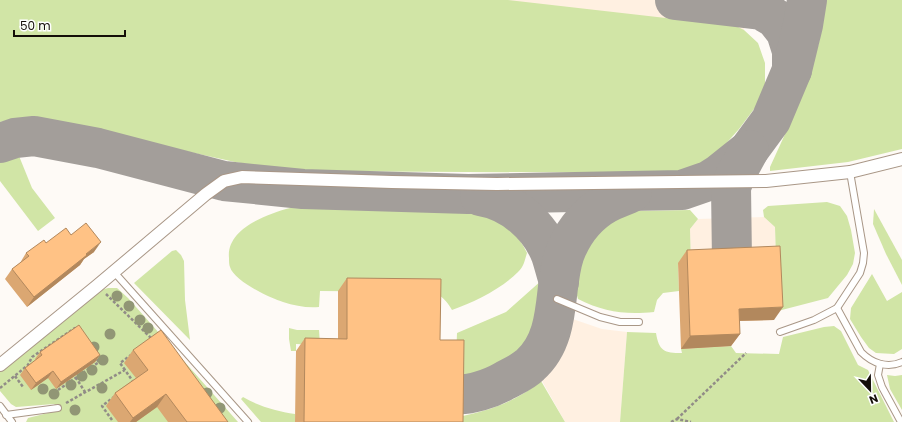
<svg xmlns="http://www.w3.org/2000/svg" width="902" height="422" viewBox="0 0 902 422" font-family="Poppins,sans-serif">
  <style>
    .built { fill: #fff0e1 }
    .green { fill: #d1e5a6 }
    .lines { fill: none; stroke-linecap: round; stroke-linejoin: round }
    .taxiway { stroke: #a39e9a; stroke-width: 40 }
    .lane-casing { stroke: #a99787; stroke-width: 8 }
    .street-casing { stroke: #a99787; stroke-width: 14 }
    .path { stroke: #918c87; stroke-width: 2.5; stroke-dasharray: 3 2; stroke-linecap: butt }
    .lane { stroke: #fff; stroke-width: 6 }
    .street { stroke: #fff; stroke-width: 12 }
    .tree { fill: #919675 }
    .wall { fill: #dba772 }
    .shaded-wall { fill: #b2885d }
    .building { fill: #ffc285; stroke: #b2885d }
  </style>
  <rect width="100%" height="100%" fill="#fefaf6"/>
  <g class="built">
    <polygon points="491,0 749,0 744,30"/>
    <polygon points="764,217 775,227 776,259 691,263 690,229 698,219"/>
    <polygon points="555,313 602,329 627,332 620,422 565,422 532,363 544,348 553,325"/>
  </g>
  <g class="green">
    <polygon points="0,0 508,0 736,26 744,30 758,43 765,63 765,84 757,105 739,129 723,147 704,163 680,173 291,171 235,162 30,117 0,122"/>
    <polygon points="823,0 902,0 902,149 848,162 770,171 770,167 797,108 819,43"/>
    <polygon points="19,156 32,188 55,218 38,231 0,181 0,163 5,159"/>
    <polygon points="827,202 840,206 847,216 851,230 855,253 853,264 847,275 828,298 774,312 776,259 775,227 764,217 763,210 768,206"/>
    <path d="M290,208L470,211C497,217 515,227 527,253C525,259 524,267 518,272C501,289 474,302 452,310C446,300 442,296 432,292L320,291L319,307C307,308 295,306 283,302C270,298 234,281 230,267C229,265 229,261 229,258C226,229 267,214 290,208Z"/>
    <polygon points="874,209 902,260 902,285 886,254 873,224"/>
    <path d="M690,210L698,219L690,229L691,263H678L679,291L663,293L657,300L654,312C625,315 604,312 578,299L573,282L577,266L588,244L606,225L634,211Z"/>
    <polygon points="176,250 181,255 184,261 185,300 190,340 134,283 172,251"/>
    <polygon points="872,274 887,301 902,292 902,349 894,354 876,353 869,348 861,337 850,319 851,308"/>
    <path d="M542,280C541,295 542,311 536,326C523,359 488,378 455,384L457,333L506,312Z"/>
    <polygon points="108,288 117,288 128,298 238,422 26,422 28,418 60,410 54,404 16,407 11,404 0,391 0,371 98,291"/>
    <path d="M834,326L841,331L858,365L868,370L894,422H620L627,332L656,333C659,351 664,353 682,353L681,349L731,346L736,353L779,354L783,337L824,327Z"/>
    <polygon points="289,328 297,330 319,330 320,345 296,344 296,351 291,351 289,339"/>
    <polygon points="887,375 895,376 902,375 902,410 890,389"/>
    <path d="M541,381L565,422H454V418C488,411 514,403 541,381Z"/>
    <path d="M243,397C260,407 277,411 295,414V422H261L241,399Z"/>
  </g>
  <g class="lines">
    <g class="taxiway">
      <polyline points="675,0 761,10 775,18 786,32 792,51 792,70"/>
      <polyline points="0,143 15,138 34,136 98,148 224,181 303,189 468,194 682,190 708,181 719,174 749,150 771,120 792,70 803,25 807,0"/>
      <path d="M480,196C512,201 540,226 551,255C554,264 556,273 559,282"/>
      <polyline points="732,261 731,187 736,174 749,150"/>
      <path d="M455,394C469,396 492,388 504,381C513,376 523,372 530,365C553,345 555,314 558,287C560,274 561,260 567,248C575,230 589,213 607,203C615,199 624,196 632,192"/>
    </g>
    <defs>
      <g id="lane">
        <polyline points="114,272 248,422"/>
        <polyline points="557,299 600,317 620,322 639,322"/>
        <path d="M837,308L861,352C872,363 887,369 902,362"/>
        <polyline points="780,332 814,320 837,308 860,273 863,263 864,253 850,172"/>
        <polyline points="880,364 878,375 882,387 901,422"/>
        <polyline points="0,406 12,422"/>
        <polyline points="6,415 58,408"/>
      </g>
      <polyline id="street" points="0,365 97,286 206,194 224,181 242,177 392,182 497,184 766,181 850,172 902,159"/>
    </defs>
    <use href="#lane" class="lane-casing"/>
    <use href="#street" class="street-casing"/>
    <g class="path">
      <polyline points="106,294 152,339"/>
      <polyline points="125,370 120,363 131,355"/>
      <polyline points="73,373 85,392"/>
      <polyline points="15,376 23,387"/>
      <polyline points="0,388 28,365 32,357 75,328 76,330"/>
      <polyline points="58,390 99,362 95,357"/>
      <polyline points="66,403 125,370 134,383"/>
      <polyline points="677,419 746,353"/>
      <polyline points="112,420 102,406 114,397"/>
      <polyline points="671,422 677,419 691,422"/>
    </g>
    <use href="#lane" class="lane"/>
    <use href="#street" class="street"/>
  </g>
  <g class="tree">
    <circle cx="117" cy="296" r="5.5"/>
    <circle cx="129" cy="306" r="5.5"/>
    <circle cx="140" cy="320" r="5.5"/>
    <circle cx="148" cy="328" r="5.5"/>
    <circle cx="110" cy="334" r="5.5"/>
    <circle cx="94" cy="347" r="5.5"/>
    <circle cx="103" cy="360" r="5.5"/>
    <circle cx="92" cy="370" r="5.5"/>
    <circle cx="82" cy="376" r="5.5"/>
    <circle cx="71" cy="385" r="5.5"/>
    <circle cx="102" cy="388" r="5.5"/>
    <circle cx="43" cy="389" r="5.5"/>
    <circle cx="207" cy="393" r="5.5"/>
    <circle cx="54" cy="394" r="5.5"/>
    <circle cx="220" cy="408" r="5.5"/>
    <circle cx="75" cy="410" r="5.5"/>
  </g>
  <g class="wall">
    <polygon points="71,235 94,252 84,259 80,265 27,307 5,279 12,269 20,263 26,253 46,243"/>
    <polygon points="687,250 774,320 739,321 740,334 731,346 681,349 678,263"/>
    <polygon points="347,278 440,340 463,422 295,422 296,351 305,338 338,339 338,291"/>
    <polygon points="133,350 228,422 168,422 157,407 136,422 118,422 106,406 115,393 136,378 124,363"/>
    <polygon points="40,352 100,355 95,362 56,389 48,378 31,390 20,375 25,368 36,360 35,359"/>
  </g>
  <g class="shaded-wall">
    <polygon points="101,242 94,252 84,259 80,265 27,307 34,297"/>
    <polygon points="783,307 774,320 730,321 739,309"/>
    <polygon points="740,334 731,346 681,349 690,336"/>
    <polygon points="100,355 95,362 56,389 61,382"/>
    <polygon points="53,371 48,378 31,390 36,383"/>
    <polygon points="166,394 157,407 136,422 130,422 133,418"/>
  </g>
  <g class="building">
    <polygon points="86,223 101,242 86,254 87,255 34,297 12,269 29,256 26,253 44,240 46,243 66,228 71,235"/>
    <polygon points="780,246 783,307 739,309 740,334 690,336 687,250"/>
    <polygon points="347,278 441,279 440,340 464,340 463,422 304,422 305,338 347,339"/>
    <polygon points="79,325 100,355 61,382 53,371 36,383 25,368 42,355 40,352"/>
    <polygon points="161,330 228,422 187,422 166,394 133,418 115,393 148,370 133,350"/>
  </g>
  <g transform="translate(870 390) rotate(158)" stroke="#ffffff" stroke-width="3" paint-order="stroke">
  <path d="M0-3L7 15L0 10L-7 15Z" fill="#140e08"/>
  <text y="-6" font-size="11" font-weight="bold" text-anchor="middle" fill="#140e08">N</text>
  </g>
  <path d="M14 30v6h111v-6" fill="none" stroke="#140e08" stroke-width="2"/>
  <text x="20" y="30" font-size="12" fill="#140e08" stroke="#ffffff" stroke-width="3" paint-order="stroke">50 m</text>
</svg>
